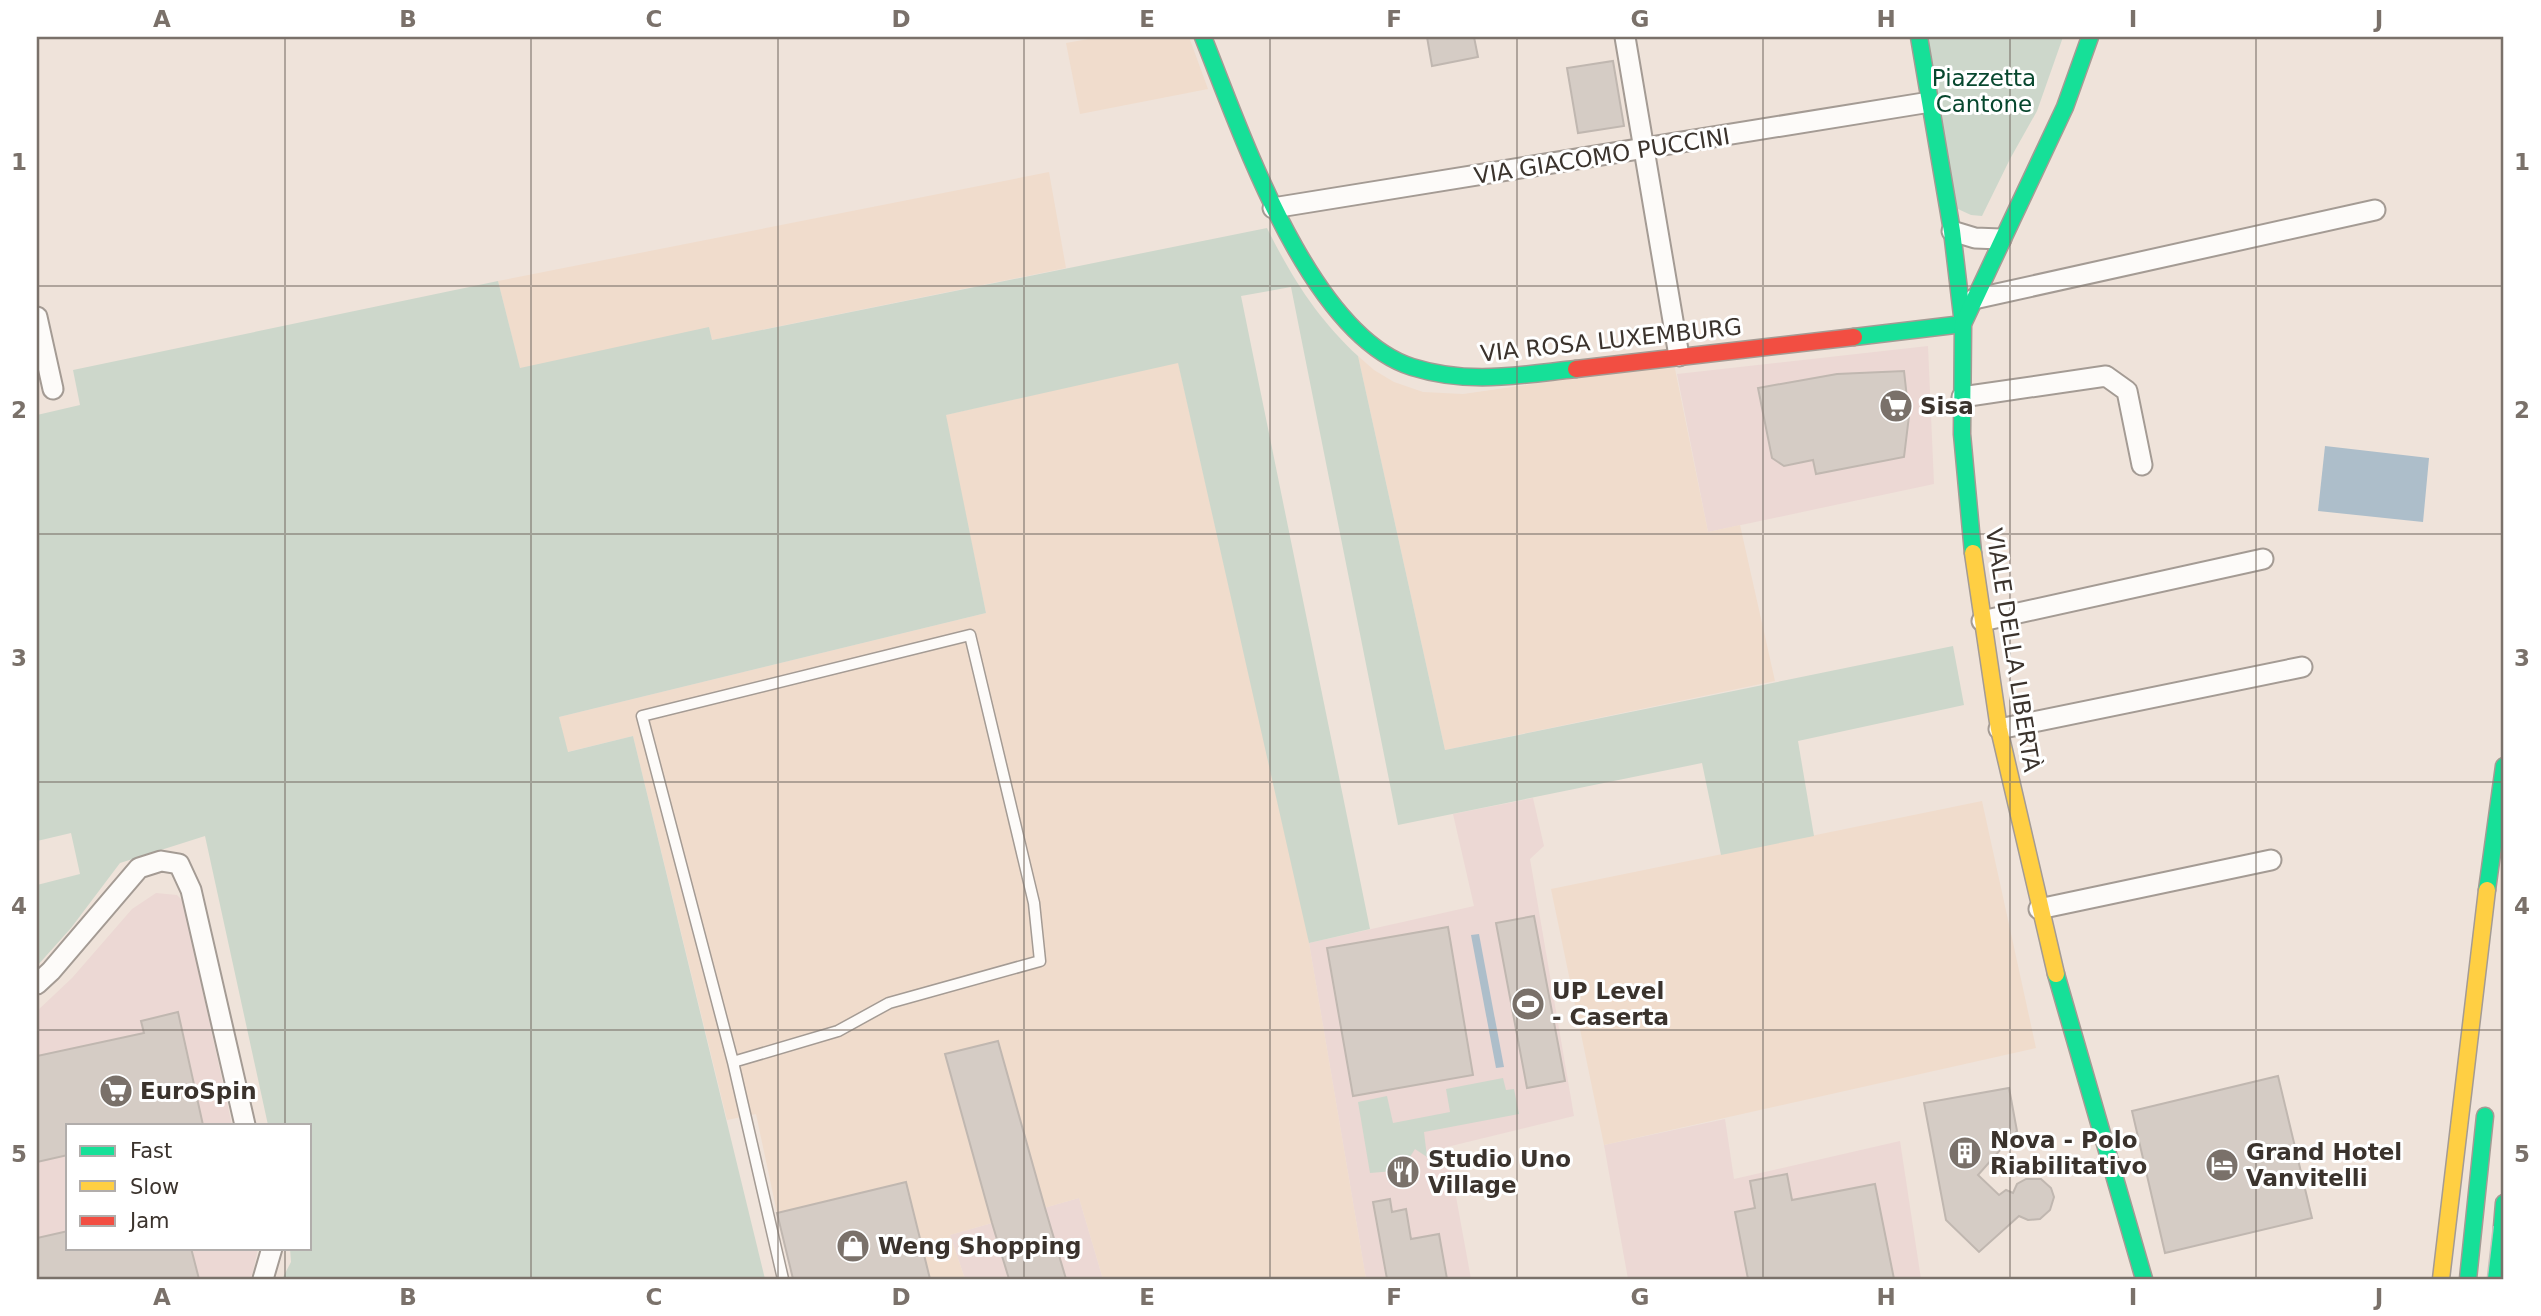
<svg xmlns="http://www.w3.org/2000/svg" width="2541" height="1316" viewBox="0 0 2541 1316" font-family="'DejaVu Sans',sans-serif">
  <style>
    .commercial { fill: #ecd8d4 }
    .built { fill: #f0dccc }
    .green { fill: #cdd7cb }
    .water { fill: #adbeca }
    .building { fill: #d5ccc5; stroke: #c0b7b0; stroke-width: 2 }
    .lines { fill: none; stroke-linecap: round; stroke-linejoin: round }
    .lane-casing { stroke: #a49b94; stroke-width: 13 }
    .street-casing { stroke: #a49b94; stroke-width: 23 }
    .fast-casing { stroke: #a49b94; stroke-width: 19 }
    .slow-casing { stroke: #a49b94; stroke-width: 19 }
    .jam-casing { stroke: #a49b94; stroke-width: 19 }
    .lane { stroke: #fdfbf9; stroke-width: 10 }
    .street { stroke: #fdfbf9; stroke-width: 19 }
    .fast { stroke: #16e098; stroke-width: 16 }
    .slow { stroke: #ffcf43; stroke-width: 16 }
    .jam { stroke: #f24e42; stroke-width: 16 }
    .fast-bridge-casing { stroke: #c7c0bc; stroke-width: 19; stroke-linecap: butt }
    .fast-bridge { stroke: #16e098; stroke-width: 16 }
    .grid { fill: none; stroke: #7a716a; stroke-width: 2; stroke-opacity: 0.55 }
    .labels { text-anchor: middle; stroke-width: 6; stroke-linejoin: round; paint-order: stroke }
    .park-label { font-size: 23px; fill: #07472e; stroke: #fff }
    .street-label { font-size: 23px; fill: #3b332d; stroke: #fff }
    .poi-label { font-size: 23px; font-weight: bold; fill: #3b332d; stroke: #fff; text-anchor: start }
    .neatline { fill: none; stroke: #7a716a; stroke-width: 2.5 }
    .grid-label { font-size: 23px; text-anchor: middle; font-weight: bold; fill: #7a716a }
  </style>
  <rect width="100%" height="100%" fill="#efe3da"/>
  <g class="commercial">
    <polygon points="1928,346 1934,484 1708,532 1677,374"/>
    <polygon points="1533,798 1544,846 1530,859 1574,1116 1447,1147 1471,1279 1366,1279 1309,943 1474,906 1453,814"/>
    <polygon points="156,893 177,895 183,901 232,1125 68,1125 68,1248 258,1248 253,1272 250,1279 37,1279 37,1011 72,978 132,909"/>
    <polygon points="1725,1119 1734,1179 1900,1141 1921,1279 1628,1279 1604,1145"/>
    <polygon points="1079,1198 1103,1279 965,1279 950,1235"/>
  </g>
  <g class="built">
    <polygon points="1100,37 1189,37 1208,89 1080,114 1066,43"/>
    <polygon points="1049,172 1066,268 712,340 709,328 520,369 498,281"/>
    <polygon points="1358,356 1374,370 1394,382 1423,392 1463,394 1674,364 1708,532 1740,525 1775,681 1445,750"/>
    <polygon points="1178,362 1307,931 1366,1279 1103,1279 1079,1198 950,1235 965,1279 930,1279 906,1182 777,1213 756,1114 727,1120 633,736 567,752 559,717 986,613 945,415"/>
    <polygon points="1982,801 2036,1048 1604,1145 1551,889"/>
  </g>
  <g class="green">
    <polygon points="1919,37 2063,37 2037,111 2010,159 1982,216 1971,215 1947,204"/>
    <path d="M1267,228C1292,278 1317,318 1358,356L1445,750L1953,646L1964,705L1798,741L1814,836L1721,855L1702,763L1398,825L1291,287L1241,296L1370,929L1309,943L1178,363L946,415L986,613L559,717L568,752L633,736L765,1279H282L291,1262L290,1248H310V1125H268L205,836L120,863L71,928L37,966V885L80,874L71,833L37,841V415L80,405L73,370L498,281L520,368L709,327L712,340Z"/>
    <polygon points="1503,1078 1506,1090 1514,1089 1519,1114 1424,1132 1427,1157 1415,1149 1405,1165 1405,1177 1394,1171 1370,1173 1358,1102 1387,1096 1393,1123 1450,1112 1446,1089"/>
  </g>
  <g class="water">
    <polygon points="2325,446 2429,458 2423,522 2318,511"/>
    <polygon points="1479,934 1504,1067 1496,1068 1471,935"/>
  </g>
  <g class="building">
    <polygon points="1427,37 1474,37 1478,57 1432,66"/>
    <polygon points="1613,61 1624,126 1578,133 1567,68"/>
    <polygon points="1904,371 1909,416 1904,457 1816,474 1813,460 1784,466 1772,458 1758,388 1837,374"/>
    <polygon points="1534,916 1565,1081 1527,1088 1496,923"/>
    <polygon points="1448,927 1473,1075 1353,1096 1327,948"/>
    <polygon points="178,1012 203,1125 68,1125 68,1155 37,1162 37,1056 144,1033 141,1021"/>
    <polygon points="998,1041 1045,1208 1066,1279 1009,1279 992,1223 945,1054"/>
    <polygon points="2278,1076 2312,1218 2165,1253 2132,1111"/>
    <polygon points="2009,1088 2017,1131 1978,1175 1999,1195 2006,1190 2013,1193 2017,1184 2026,1179 2041,1179 2051,1188 2054,1197 2050,1210 2040,1219 2028,1220 2019,1216 1979,1252 1946,1220 1924,1103"/>
    <polygon points="1787,1174 1792,1200 1875,1184 1894,1279 1748,1279 1735,1212 1755,1208 1750,1181"/>
    <polygon points="906,1182 930,1279 793,1279 777,1213"/>
    <polygon points="1390,1199 1392,1212 1406,1209 1411,1239 1439,1234 1447,1279 1387,1279 1373,1202"/>
    <polygon points="68,1231 68,1248 191,1248 199,1279 37,1279 37,1238"/>
  </g>
  <g class="lines">
    <defs>
      <polyline id="lane" points="733,1062 838,1031 889,1003 1040,961 1034,903 970,635 642,716 733,1062 783,1279"/>
      <g id="street">
        <polyline points="1625,37 1679,356"/>
        <polyline points="1273,208 1930,102"/>
        <polyline points="1952,231 1975,238 2001,239"/>
        <polyline points="1974,299 2375,210"/>
        <polyline points="37,317 53,389"/>
        <polyline points="1962,397 2106,376 2127,391 2142,465"/>
        <polyline points="1982,621 2263,559"/>
        <polyline points="1999,729 2302,667"/>
        <polyline points="2039,909 2271,860"/>
        <polyline points="37,984 51,971 139,868 161,861 179,864 191,890 245,1125"/>
        <polyline points="263,1279 272,1248"/>
      </g>
      <g id="fast">
        <path d="M1203,37C1241,131 1308,334 1412,367C1469,385 1519,375 1576,369"/>
        <polyline points="1854,337 1963,324 1952,231 1919,37"/>
        <polyline points="1973,553 1962,434 1963,324 2065,107 2090,37"/>
        <polyline points="2487,890 2504,766"/>
        <polyline points="2056,974 2144,1279"/>
        <polyline points="2504,1203 2502,1227 2504,1249"/>
        <polyline points="2468,1279 2485,1116"/>
      </g>
      <g id="slow">
        <polyline points="1973,553 1999,729 2056,974"/>
        <polyline points="2441,1279 2487,890"/>
      </g>
      <polyline id="jam" points="1576,369 1854,337"/>
    </defs>
    <use href="#lane" class="lane-casing"/>
    <use href="#street" class="street-casing"/>
    <use href="#fast" class="fast-casing"/>
    <use href="#slow" class="slow-casing"/>
    <use href="#jam" class="jam-casing"/>
    <use href="#lane" class="lane"/>
    <use href="#street" class="street"/>
    <use href="#fast" class="fast"/>
    <use href="#slow" class="slow"/>
    <use href="#jam" class="jam"/>
    <defs>
      <polyline id="fast-bridge" points="2496,1279 2502,1227"/>
    </defs>
    <use href="#fast-bridge" class="fast-bridge-casing"/>
    <use href="#fast-bridge" class="fast-bridge"/>
  </g>
  <path class="grid" d="M285,37V1125M531,37V1279M778,37V1279M1024,37V1279M1270,37V1279M1517,37V1279M1763,37V1279M2010,37V1279M2256,37V1279M37,286H2504M37,534H2504M37,782H2504M37,1030H2504M285,1248V1279"/>
  <defs>
    <symbol id="supermarket-disc" viewBox="-11 -11 22 22"><circle r="9.5" fill="#7a716a" stroke="#fff"/><path d="M-6-5.5h2.5l.6 2H6L4.5 2H-2.5L-4.4-4H-6ZM-1.5 3.2a1.3 1.3 0 1 0 .1 0ZM3 3.2a1.3 1.3 0 1 0 .1 0Z" fill="#fff"/></symbol>
    <symbol id="stadium-disc" viewBox="-11 -11 22 22"><circle r="9.5" fill="#7a716a" stroke="#fff"/><path d="M0-5a6.5 5 0 1 0 0 10a6.5 5 0 1 0 0-10ZM-3.5-1.8h7v3.6h-7Z" fill="#fff"/></symbol>
    <symbol id="building-disc" viewBox="-11 -11 22 22"><circle r="9.5" fill="#7a716a" stroke="#fff"/><path d="M-4-6H4V6H1V3H-1V6H-4ZM-2.5-4.3h1.7v1.8h-1.7ZM.8-4.3h1.7v1.8H.8ZM-2.5-1h1.7V.8h-1.7ZM.8-1h1.7V.8H.8Z" fill="#fff"/></symbol>
    <symbol id="hotel-disc" viewBox="-11 -11 22 22"><circle r="9.5" fill="#7a716a" stroke="#fff"/><path d="M-6-4.5h1.5V1H6V5H4.5V3h-9V5H-6ZM-4 0a1.8 1.8 0 1 1 3.6 0ZM.5 0V-2.5h3Q6-2.5 6 0Z" fill="#fff"/></symbol>
    <symbol id="restaurant-disc" viewBox="-11 -11 22 22"><circle r="9.5" fill="#7a716a" stroke="#fff"/><path d="M-5-6h1v4h1v-4h1v4h1v-4h1v5L-1.5 .5V6h-2V.5L-5-1ZM5-6V6H3V1.5H1.5Q1.5-4 5-6Z" fill="#fff"/></symbol>
    <symbol id="shop-disc" viewBox="-11 -11 22 22"><circle r="9.5" fill="#7a716a" stroke="#fff"/><path d="M-5-2.5h2.3a2.7 3.5 0 0 1 5.4 0H5L5.5 6h-11ZM-1.5-2.5h3a1.5 2.3 0 0 0-3 0Z" fill="#fff"/></symbol>
  </defs>
  <g fill-rule="evenodd">
    <use href="#supermarket-disc" x="1877" y="387" width="38" height="38"/>
    <use href="#stadium-disc" x="1509" y="985" width="38" height="38"/>
    <use href="#supermarket-disc" x="97" y="1072" width="38" height="38"/>
    <use href="#building-disc" x="1946" y="1134" width="38" height="38"/>
    <use href="#hotel-disc" x="2203" y="1146" width="38" height="38"/>
    <use href="#restaurant-disc" x="1384" y="1153" width="38" height="38"/>
    <use href="#shop-disc" x="834" y="1227" width="38" height="38"/>
  </g>
  <g class="labels">
    <g class="park-label">
      <text x="1984" y="86">Piazzetta<tspan x="1984" dy="26">Cantone</tspan></text>
    </g>
    <g class="street-label">
      <text transform="translate(1602 156) rotate(-9)" y="8">VIA GIACOMO PUCCINI</text>
      <text transform="translate(1611 340) rotate(-6)" y="8">VIA ROSA LUXEMBURG</text>
      <text transform="translate(2013 650) rotate(81)" y="8">VIALE DELLA LIBERTÀ</text>
    </g>
    <g class="poi-label">
      <text x="1920" y="414">Sisa</text>
      <text x="1552" y="999">UP Level<tspan x="1552" dy="26">- Caserta</tspan></text>
      <text x="140" y="1099">EuroSpin</text>
      <text x="1990" y="1148">Nova - Polo<tspan x="1990" dy="26">Riabilitativo</tspan></text>
      <text x="2246" y="1160">Grand Hotel<tspan x="2246" dy="26">Vanvitelli</tspan></text>
      <text x="1428" y="1167">Studio Uno<tspan x="1428" dy="26">Village</tspan></text>
      <text x="878" y="1254">Weng Shopping</text>
    </g>
  </g>
  <rect width="2541" height="1316" fill="none" stroke="#ffffff" stroke-width="77"/>
  <rect x="66" y="1124" width="245" height="126" fill="#ffffff" stroke="#b1adab" stroke-width="2"/>
  <rect x="80" y="1146" width="35" height="10" fill="#16e098" stroke="#b1adab" stroke-width="2"/>
  <text x="130" y="1158" font-size="21" fill="#3b332d">Fast</text>
  <rect x="80" y="1181" width="35" height="10" fill="#ffcf43" stroke="#b1adab" stroke-width="2"/>
  <text x="130" y="1194" font-size="21" fill="#3b332d">Slow</text>
  <rect x="80" y="1216" width="35" height="10" fill="#f24e42" stroke="#b1adab" stroke-width="2"/>
  <text x="130" y="1228" font-size="21" fill="#3b332d">Jam</text>
  <rect x="38" y="38" width="2464" height="1240" class="neatline"/>
  <g class="grid-label">
    <text x="162" y="27">A</text>
    <text x="408" y="27">B</text>
    <text x="654" y="27">C</text>
    <text x="901" y="27">D</text>
    <text x="1147" y="27">E</text>
    <text x="1394" y="27">F</text>
    <text x="1640" y="27">G</text>
    <text x="1886" y="27">H</text>
    <text x="2133" y="27">I</text>
    <text x="2379" y="27">J</text>
    <text x="19" y="170">1</text>
    <text x="2522" y="170">1</text>
    <text x="19" y="418">2</text>
    <text x="2522" y="418">2</text>
    <text x="19" y="666">3</text>
    <text x="2522" y="666">3</text>
    <text x="19" y="914">4</text>
    <text x="2522" y="914">4</text>
    <text x="19" y="1162">5</text>
    <text x="2522" y="1162">5</text>
    <text x="162" y="1305">A</text>
    <text x="408" y="1305">B</text>
    <text x="654" y="1305">C</text>
    <text x="901" y="1305">D</text>
    <text x="1147" y="1305">E</text>
    <text x="1394" y="1305">F</text>
    <text x="1640" y="1305">G</text>
    <text x="1886" y="1305">H</text>
    <text x="2133" y="1305">I</text>
    <text x="2379" y="1305">J</text>
  </g>
</svg>
